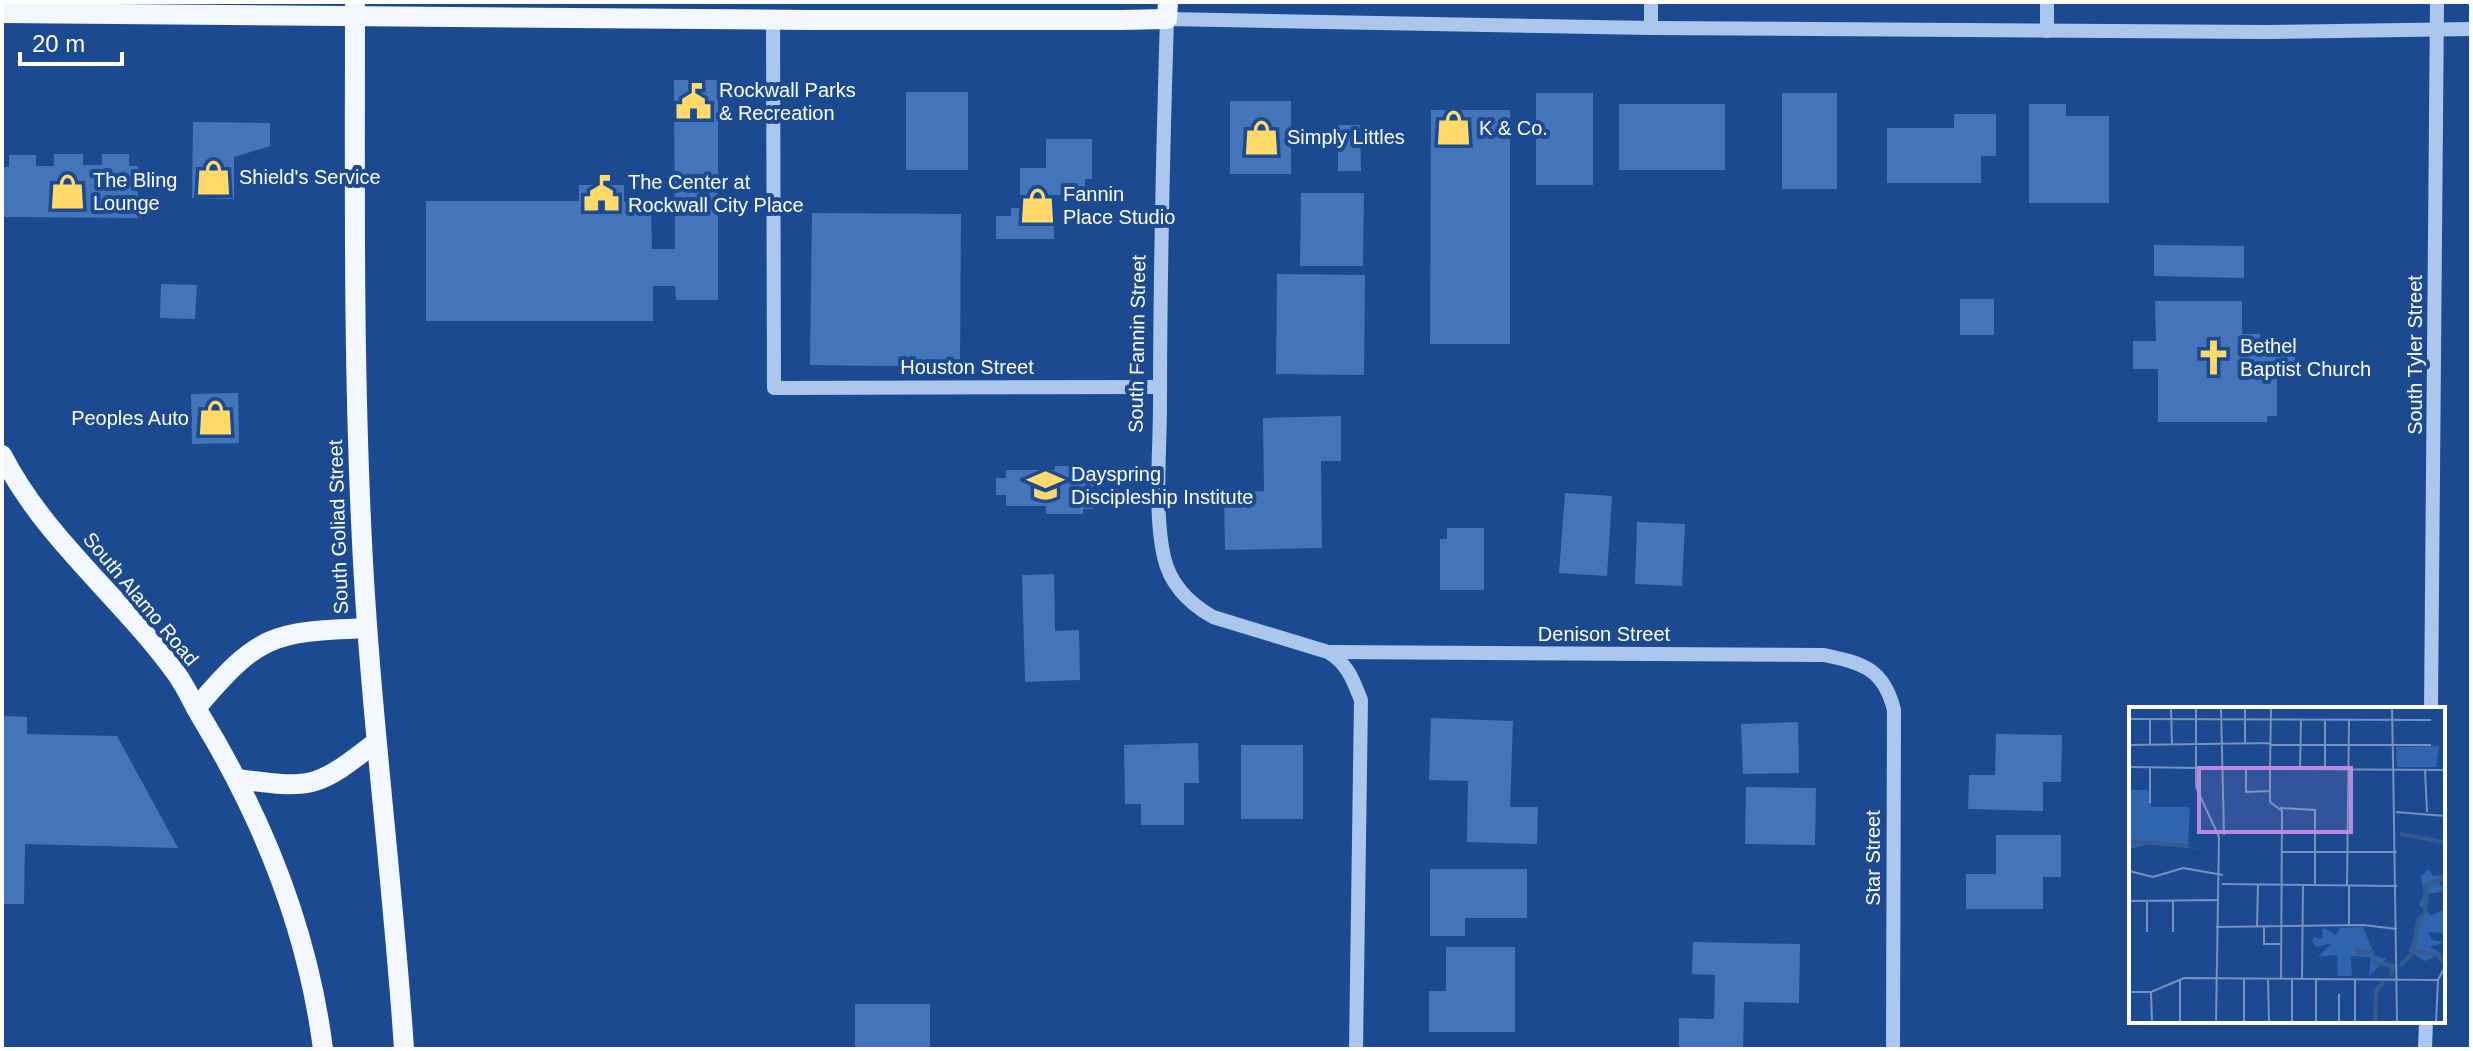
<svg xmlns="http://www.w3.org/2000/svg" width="2473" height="1051" viewBox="0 0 2473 1051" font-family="Helvetica,sans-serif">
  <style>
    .building { fill: #4474b9 }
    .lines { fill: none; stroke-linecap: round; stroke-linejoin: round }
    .minor { stroke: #abc7ee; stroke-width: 14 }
    .major { stroke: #f3f7ff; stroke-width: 20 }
    .labels { text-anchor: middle; stroke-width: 8; stroke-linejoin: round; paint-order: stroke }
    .poi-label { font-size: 20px; fill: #fff; stroke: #1c4a91; text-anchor: start }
    .street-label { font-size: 20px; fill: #fff; stroke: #1c4a91 }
    .inset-river { fill: none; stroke: #37598c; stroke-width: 4 }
    .inset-road { fill: none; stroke: #7792bd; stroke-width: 2 }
    .view { fill: #b68bdc; fill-opacity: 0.15; stroke: #b68bdc; stroke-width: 4 }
    .inset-edge { fill: none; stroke: #fff; stroke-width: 4 }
  </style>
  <rect width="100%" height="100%" fill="#1c4a91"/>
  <g class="building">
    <polygon points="674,80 718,80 718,300 676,300 675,286 653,286 653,321 426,321 426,201 579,201 579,185 624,185 624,202 651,202 652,249 675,249"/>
    <rect x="906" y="92" width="62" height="78"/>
    <rect x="1536" y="93" width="57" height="92"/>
    <rect x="1782" y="93" width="55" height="96"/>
    <rect x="1230" y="101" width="61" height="73"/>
    <rect x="1619" y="104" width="106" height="66"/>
    <polygon points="2029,104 2066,104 2066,116 2109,116 2109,203 2029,203"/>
    <polygon points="1431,110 1510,110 1510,344 1430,344"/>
    <polygon points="1954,114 1996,114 1996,156 1981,156 1981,183 1887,183 1887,128 1954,128"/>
    <polygon points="193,122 270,123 270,146 234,157 234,199 192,198"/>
    <polygon points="1338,125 1360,125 1361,171 1338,171"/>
    <polygon points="1046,139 1092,139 1092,179 1085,179 1085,195 1049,195 1049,204 1054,204 1054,239 996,239 996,216 1011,216 1011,208 1020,208 1020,168 1046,168"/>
    <polygon points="54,154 83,154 83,165 102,165 102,154 129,154 129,166 138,166 138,218 2,217 2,167 9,167 9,155 36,155 36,166 54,166"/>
    <polygon points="1301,193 1364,193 1363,266 1300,266"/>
    <polygon points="812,213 961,214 960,367 810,365"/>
    <polygon points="2154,245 2244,246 2244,278 2154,276"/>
    <polygon points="1277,274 1365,275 1364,375 1276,374"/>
    <polygon points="161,284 197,285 195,319 160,318"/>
    <rect x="1960" y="299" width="34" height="36"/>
    <polygon points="2155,301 2242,301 2242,334 2260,334 2260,347 2295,347 2295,367 2262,367 2262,374 2267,374 2267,379 2277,379 2277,416 2267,416 2267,422 2158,422 2158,369 2133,369 2133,341 2156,341"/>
    <polygon points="238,393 239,443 192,444 191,394"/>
    <polygon points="1341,416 1341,461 1321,461 1322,548 1225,550 1224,493 1264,491 1263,418"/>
    <polygon points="1055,466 1083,466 1083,473 1093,473 1093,509 1083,509 1083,514 1046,514 1046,506 1006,506 1006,495 996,495 996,478 1006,478 1006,470 1055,470"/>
    <polygon points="1565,493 1612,496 1607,576 1559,573"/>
    <polygon points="1637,522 1685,524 1682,586 1635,584"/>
    <polygon points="1447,528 1484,528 1484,590 1440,590 1440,539 1447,539"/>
    <polygon points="1054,574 1055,631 1079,630 1080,680 1025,682 1022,575"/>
    <polygon points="2,716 27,717 27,734 117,736 178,848 25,844 24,904 2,904"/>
    <polygon points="1431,718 1513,721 1510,807 1538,807 1537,844 1467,842 1468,781 1429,780"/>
    <polygon points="1798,722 1799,773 1743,774 1741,724"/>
    <polygon points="1996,734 2062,735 2061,782 2043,782 2043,811 1968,809 1969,775 1995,775"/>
    <polygon points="1198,743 1199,783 1184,783 1184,825 1141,825 1141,804 1125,804 1124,745"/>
    <rect x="1241" y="745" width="62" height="74"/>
    <polygon points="1746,787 1816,788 1815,845 1745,844"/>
    <polygon points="1996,835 2061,835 2061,877 2043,877 2043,909 1966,909 1966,874 1996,874"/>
    <polygon points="1430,869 1527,869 1527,918 1465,918 1465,936 1430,936"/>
    <polygon points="1693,942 1800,944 1799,1003 1744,1002 1743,1049 1679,1049 1679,1018 1714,1019 1715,975 1692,974"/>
    <polygon points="1446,947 1515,947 1515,1032 1429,1032 1429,991 1446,991"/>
    <rect x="855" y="1004" width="75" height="45"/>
  </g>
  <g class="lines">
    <g class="minor">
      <polyline points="1651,2 1651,28"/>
      <polyline points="2047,2 2047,31"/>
      <polyline points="773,20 774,388 1160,387"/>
      <path d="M1329,652L1824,655C1863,663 1884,669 1894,710L1893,1049"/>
      <polyline points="2431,709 2437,2"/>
      <path d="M1356,1049L1361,700C1353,680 1348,664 1328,652L1213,617C1190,604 1170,584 1164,557C1154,515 1160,449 1160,405C1160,276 1163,148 1167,19L1651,28L2267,32L2471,29"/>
      <polyline points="2425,1049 2426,1021"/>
    </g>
    <g class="major">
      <path d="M355,2C355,182 353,362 362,542C370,711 393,880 404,1049"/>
      <polyline points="2,13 809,20 1121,20 1167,19 1168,2"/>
      <path d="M2,455C45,539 121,597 176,673C186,687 194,705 203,720C264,821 308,932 323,1049"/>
      <path d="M196,708C259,634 271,632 367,628"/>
      <path d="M237,779C312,789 316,789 376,742"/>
    </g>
  </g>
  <defs>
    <symbol id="civic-bare" viewBox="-9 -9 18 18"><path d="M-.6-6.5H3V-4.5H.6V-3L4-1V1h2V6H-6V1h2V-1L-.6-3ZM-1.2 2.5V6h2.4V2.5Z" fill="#ffd969" stroke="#1c4a91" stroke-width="2.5" paint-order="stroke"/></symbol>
    <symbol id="shop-bare" viewBox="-9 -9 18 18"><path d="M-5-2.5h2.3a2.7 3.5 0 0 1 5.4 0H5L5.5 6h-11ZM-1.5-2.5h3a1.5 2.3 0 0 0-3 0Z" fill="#ffd969" stroke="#1c4a91" stroke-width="2.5" paint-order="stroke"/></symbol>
    <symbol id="church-bare" viewBox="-9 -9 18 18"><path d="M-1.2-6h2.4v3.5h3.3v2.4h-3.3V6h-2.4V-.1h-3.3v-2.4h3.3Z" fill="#ffd969" stroke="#1c4a91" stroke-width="2.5" paint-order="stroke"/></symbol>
    <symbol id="school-bare" viewBox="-9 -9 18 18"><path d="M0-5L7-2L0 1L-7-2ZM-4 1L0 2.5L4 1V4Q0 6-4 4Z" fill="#ffd969" stroke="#1c4a91" stroke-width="2.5" paint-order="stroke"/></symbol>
  </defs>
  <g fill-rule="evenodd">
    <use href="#civic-bare" x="668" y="76" width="51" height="51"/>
    <use href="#shop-bare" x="1428" y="102" width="51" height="51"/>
    <use href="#shop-bare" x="1236" y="112" width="51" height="51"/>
    <use href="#shop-bare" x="188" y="152" width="51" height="51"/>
    <use href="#shop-bare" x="42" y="166" width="51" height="51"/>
    <use href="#civic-bare" x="576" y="168" width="51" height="51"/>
    <use href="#shop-bare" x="1012" y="180" width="51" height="51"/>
    <use href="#church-bare" x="2188" y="332" width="51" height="51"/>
    <use href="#shop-bare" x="190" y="392" width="51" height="51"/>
    <use href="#school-bare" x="1020" y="460" width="51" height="51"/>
  </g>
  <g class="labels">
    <g class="poi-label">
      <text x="719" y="97">Rockwall Parks<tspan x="719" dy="23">&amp; Recreation</tspan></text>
      <text x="1479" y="135">K &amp; Co.</text>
      <text x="1287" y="144">Simply Littles</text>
      <text x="239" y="184">Shield's Service</text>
      <text x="93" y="187">The Bling<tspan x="93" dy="23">Lounge</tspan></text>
      <text x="628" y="189">The Center at<tspan x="628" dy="23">Rockwall City Place</tspan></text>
      <text x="1063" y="201">Fannin<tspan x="1063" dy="23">Place Studio</tspan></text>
      <text x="2240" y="353">Bethel<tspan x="2240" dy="23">Baptist Church</tspan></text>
      <text x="189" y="425" text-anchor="end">Peoples Auto</text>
      <text x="1071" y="481">Dayspring<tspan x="1071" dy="23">Discipleship Institute</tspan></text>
    </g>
    <g class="street-label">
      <text transform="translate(1137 344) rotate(-89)" y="7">South Fannin Street</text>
      <text transform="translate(2415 355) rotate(-90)" y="7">South Tyler Street</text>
      <text x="967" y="374">Houston Street</text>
      <text transform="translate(338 527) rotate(-92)" y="7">South Goliad Street</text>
      <text transform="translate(141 599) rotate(50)" y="7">South Alamo Road</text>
      <text x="1604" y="641">Denison Street</text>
      <text transform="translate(1873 858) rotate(-90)" y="7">Star Street</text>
    </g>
  </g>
  <g transform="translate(2129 707)">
    <rect width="316" height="316" fill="#1c4a91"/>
    <path d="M310,39L307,60H268L267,40ZM0,83H19L22,100H61L59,140L75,143L24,136L0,142ZM300,162L304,169L316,168L310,178H316L315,184L300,187L298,204L301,209L316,202V226L299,225L303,233L316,235L301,240L312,246L314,256L307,249L296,254L280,244L295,203L290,197L295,187L292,169ZM194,220L207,228L211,221L234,220L246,249L257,252L240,269L242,250L222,249L223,269H209L208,248L189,250L203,236L187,240L183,234L185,230L193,232Z" fill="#2f64af"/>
    <path class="inset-river" d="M271,127L316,135M0,134L58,139M227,239L229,246L243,245L246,256L264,259L262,269M286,245L309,248L316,256M271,259L284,245L289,213L296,206L297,178L316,171M246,315L247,283L255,275"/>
    <path class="inset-road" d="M42,1L43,37M67,1V80L90,130L87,315M92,1L95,128M116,1V37M263,1L264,53M0,12L302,13M21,12V37M196,12V63M0,38L142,36M142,38H302M264,52L268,315M0,60L141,62L142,1M21,61V96M117,62V85L141,84M171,62L172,12M296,63L298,105M151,101L186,103V178M267,105L316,109M153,145H268M0,164L24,170L54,161L94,168M93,177L268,179M218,179L220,13M220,179V218M0,194L88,193M18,195V225M87,220L234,218L268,222M128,220L129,178M135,220V237H152M44,225V194M139,272L140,315M152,272L153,104L141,95V62L316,63M173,272L174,178M0,285H22L55,271L309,273M22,285L23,315M51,315H112M51,315V272M115,315V272M163,315V272M187,315V272M210,315V287M226,315V272M307,315L309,273L316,260"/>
    <path class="view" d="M70,61H222V125H70Z"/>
    <rect width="316" height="316" class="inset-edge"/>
  </g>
  <rect width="2473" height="1051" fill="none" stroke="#ffffff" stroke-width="8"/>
  <path d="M20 52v12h102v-12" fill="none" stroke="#ffffff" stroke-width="4"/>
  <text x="32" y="52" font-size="24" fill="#ffffff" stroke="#1c4a91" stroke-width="6" paint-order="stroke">20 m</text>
</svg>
